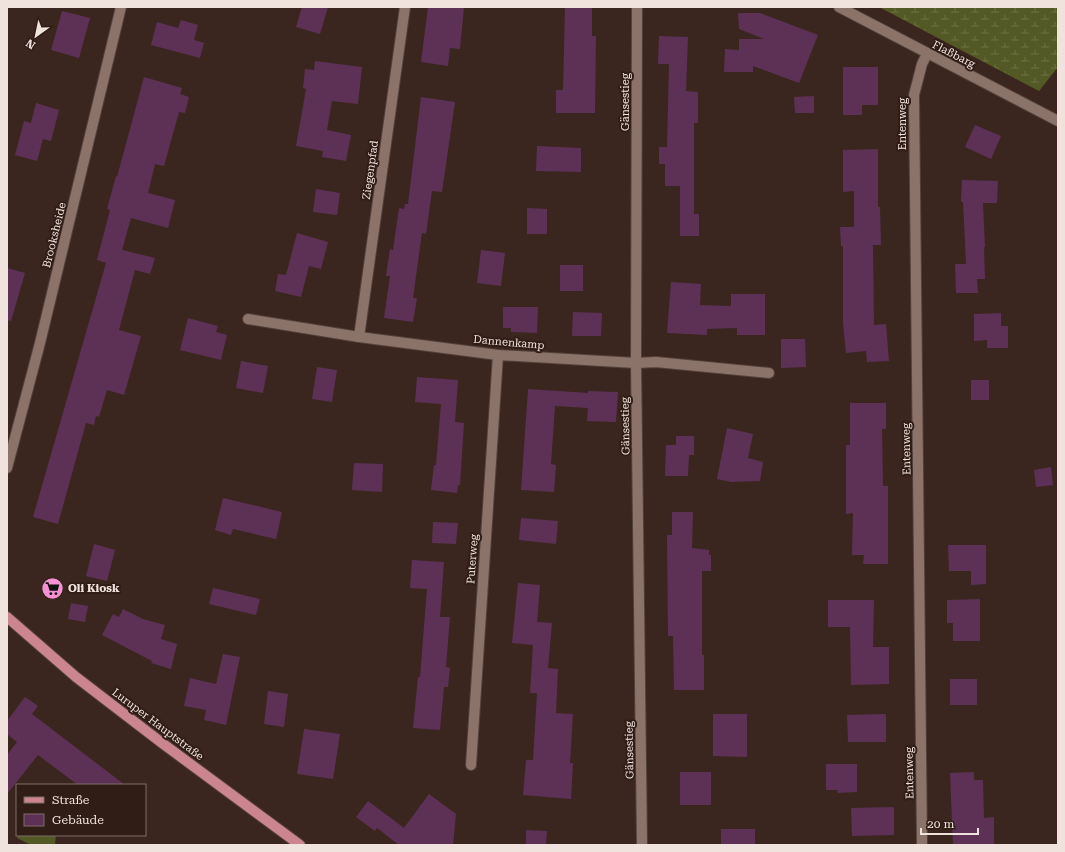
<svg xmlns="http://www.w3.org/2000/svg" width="1065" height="852" viewBox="0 0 1065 852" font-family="'Roboto Serif',serif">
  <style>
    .green { fill: #535924 }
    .wetland { fill: url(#wetland-marsh) }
    .building { fill: #5d3156 }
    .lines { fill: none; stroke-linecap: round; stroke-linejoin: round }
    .street-casing { stroke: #53423b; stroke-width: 12 }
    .primary-casing { stroke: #53423b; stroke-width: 12 }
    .street { stroke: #8b736a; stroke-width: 10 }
    .primary { stroke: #cb858e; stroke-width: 10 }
    .labels { text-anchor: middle; stroke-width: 4; stroke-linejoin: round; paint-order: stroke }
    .street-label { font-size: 11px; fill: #f0e3de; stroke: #301d16 }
    .poi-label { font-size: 11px; font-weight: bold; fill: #f0e3de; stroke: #301d16; text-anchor: start }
  </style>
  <defs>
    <pattern id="wetland-marsh" width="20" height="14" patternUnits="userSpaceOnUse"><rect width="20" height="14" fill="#535924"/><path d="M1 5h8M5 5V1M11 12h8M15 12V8" fill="none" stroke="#6c7143"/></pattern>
  </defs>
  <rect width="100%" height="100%" fill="#3a261f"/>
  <polygon class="green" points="18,835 56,835 55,845 31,845 17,838"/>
  <polygon class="wetland" points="879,7 1058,7 1058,67 1039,91"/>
  <g class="building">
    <polygon points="302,7 328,7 320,34 296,27"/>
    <polygon points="428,7 464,7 460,49 450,48 448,66 421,62"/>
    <polygon points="565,7 592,7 592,36 596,36 595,113 556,113 556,90 563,90"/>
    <polygon points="62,11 90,18 79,58 51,50"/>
    <polygon points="738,13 760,13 818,35 799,83 753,66 753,72 724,72 725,49 739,50 739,39 764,39 739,29"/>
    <polygon points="181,20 198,25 194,40 204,43 200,58 151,45 157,22 178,28"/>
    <polygon points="659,36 688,37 686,91 698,92 698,123 694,123 694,214 699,214 699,236 680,236 680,186 665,186 665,164 659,164 659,147 667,147 669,64 658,64"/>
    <polygon points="315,61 362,67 358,104 332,101 327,130 351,135 346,161 322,157 323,151 296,146 306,89 303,88 305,69 314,70"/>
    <polygon points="843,67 878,67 878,105 862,105 862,115 843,115"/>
    <polygon points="144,77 182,88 180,94 189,97 185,113 179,112 164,166 155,164 148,193 175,200 168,228 131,218 122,250 155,258 150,274 135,270 119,330 141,336 124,395 107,390 99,417 96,416 94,425 86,423 58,524 33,517 106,263 97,260 110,210 107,209 116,176 117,177"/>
    <polygon points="814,96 814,113 795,113 794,97"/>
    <polygon points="421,97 455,102 442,192 432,191 426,234 422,233 413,298 417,298 413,322 384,318 390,276 386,276 390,249 393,250 399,208 404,209 405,204 408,204"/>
    <polygon points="36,103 59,110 51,141 43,139 37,161 15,155 24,121 31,123"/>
    <polygon points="975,125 1001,136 991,159 965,147"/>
    <polygon points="537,146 581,148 581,172 536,171"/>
    <polygon points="878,149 878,207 880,207 881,245 873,245 874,325 886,324 889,361 867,362 866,351 846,353 843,323 843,246 841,246 840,227 854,227 854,191 843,192 843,150"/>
    <polygon points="962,180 998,181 997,203 983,203 985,247 984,247 985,279 977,279 978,293 956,293 955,264 966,264 963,202 961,202"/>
    <polygon points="316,189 340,193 337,215 313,212"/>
    <polygon points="527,208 547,209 547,234 527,234"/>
    <polygon points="297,233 328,242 321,269 309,266 301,297 275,291 278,274 286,275"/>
    <polygon points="481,250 505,253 501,286 477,283"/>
    <rect x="560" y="265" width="23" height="26"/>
    <polygon points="7,268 25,273 11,321 7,320"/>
    <polygon points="671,282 701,284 700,305 731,306 731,294 765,294 765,335 737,335 737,328 707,329 707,335 667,333"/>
    <polygon points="503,307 538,307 537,333 511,332 511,328 503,328"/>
    <polygon points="573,312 602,313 601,336 572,336"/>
    <polygon points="1001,313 1001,326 1008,326 1008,348 987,348 987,340 974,341 974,314"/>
    <polygon points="188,318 218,326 216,332 227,335 221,360 180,350"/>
    <polygon points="781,339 805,339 806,367 781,368"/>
    <polygon points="241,361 268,366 263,393 236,388"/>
    <polygon points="317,367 337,370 332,402 312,399"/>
    <polygon points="417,377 458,380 455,422 464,423 460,485 458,485 457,493 431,490 434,465 436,465 441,404 415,402"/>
    <rect x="971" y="380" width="18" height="20"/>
    <polygon points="528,389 588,393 588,391 618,392 616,422 587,421 588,408 555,406 551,464 556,465 554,492 521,490"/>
    <polygon points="850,403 886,403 886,429 882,429 883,486 888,486 888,564 863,564 864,555 852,555 853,513 846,514 846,445 850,445"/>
    <polygon points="727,428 753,434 748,458 763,462 760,481 731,482 717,479"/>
    <polygon points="676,436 694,436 694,455 689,455 688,476 665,476 666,445 676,445"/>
    <polygon points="354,463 383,464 382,492 352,490"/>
    <polygon points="1051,467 1053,485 1036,487 1034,470"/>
    <polygon points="223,498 282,512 276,539 233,529 231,535 215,530"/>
    <polygon points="672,512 693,512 692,548 709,550 709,555 711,555 711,571 702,571 702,655 704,655 704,690 674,690 673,636 668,636 667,535 672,535"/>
    <polygon points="521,518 558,521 556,544 519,540"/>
    <polygon points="433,522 458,523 456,544 432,543"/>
    <polygon points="94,544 115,550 107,581 86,576"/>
    <polygon points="948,545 986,545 986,584 971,585 971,571 949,571"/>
    <polygon points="412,560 444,562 440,617 450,617 446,667 450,668 448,687 444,687 440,730 413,728 418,677 420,677 427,589 410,588"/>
    <polygon points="518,583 540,585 537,622 552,623 548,668 558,669 556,713 573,714 570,763 573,763 571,799 523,795 526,760 533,760 537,693 530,693 533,645 512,643"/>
    <polygon points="213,588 260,599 256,615 209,604"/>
    <polygon points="980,599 980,641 953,641 953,623 947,623 947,600"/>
    <polygon points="828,600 874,600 873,647 889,647 889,684 851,685 850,627 828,627"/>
    <polygon points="71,603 88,606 85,622 68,619"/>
    <polygon points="123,609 143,619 165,625 161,639 177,644 171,669 151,663 152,661 102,635 113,614 119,617"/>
    <polygon points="223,654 240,657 226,725 204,720 206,710 184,706 190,678 216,684"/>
    <rect x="950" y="679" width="27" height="26"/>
    <polygon points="268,691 288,694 284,727 264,724"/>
    <polygon points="25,697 38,706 32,714 125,785 78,785 38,755 7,794 7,755 17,742 7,734 7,721"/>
    <polygon points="713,714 747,714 747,757 713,756"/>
    <polygon points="886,714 886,742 848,742 847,715"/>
    <polygon points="304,729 340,734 333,779 297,774"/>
    <polygon points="826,764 857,764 857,792 838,793 837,790 826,790"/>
    <rect x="680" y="772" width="31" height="33"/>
    <polygon points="974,772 974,780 983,780 984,818 994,817 994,845 953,845 950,773"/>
    <polygon points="429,794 456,814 453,845 399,845 377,828 375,831 356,817 368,801 404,828"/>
    <polygon points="894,807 894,835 852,836 851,808"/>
    <rect x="721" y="829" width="34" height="16"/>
    <polygon points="526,830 547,831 546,845 526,845"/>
  </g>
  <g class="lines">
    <defs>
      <g id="street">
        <polyline points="637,7 636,363 642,845"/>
        <polyline points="839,7 1058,121"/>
        <polyline points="248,319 359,337 498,355 636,363 656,362 769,373"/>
        <polyline points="359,337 405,7"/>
        <polyline points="7,468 40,343 121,7"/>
        <polyline points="471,765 498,355"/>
        <polyline points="922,845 914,95 922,64 927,54"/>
      </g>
      <polyline id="primary" points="7,617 76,677 162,743 300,845"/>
    </defs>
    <use href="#street" class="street-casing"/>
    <use href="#primary" class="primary-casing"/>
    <use href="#street" class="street"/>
    <use href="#primary" class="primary"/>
  </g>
  <defs>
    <symbol id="supermarket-disc" viewBox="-11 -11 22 22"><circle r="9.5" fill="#f591d2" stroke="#301d16"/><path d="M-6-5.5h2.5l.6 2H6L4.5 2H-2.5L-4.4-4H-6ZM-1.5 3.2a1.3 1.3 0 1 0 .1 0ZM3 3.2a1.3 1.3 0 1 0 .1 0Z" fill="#111"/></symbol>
  </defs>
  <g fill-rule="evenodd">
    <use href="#supermarket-disc" x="40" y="576" width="25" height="25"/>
  </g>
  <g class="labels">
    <g class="street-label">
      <text transform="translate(954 54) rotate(27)" y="4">Flaßbarg</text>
      <text transform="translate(625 102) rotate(-90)" y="4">Gänsestieg</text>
      <text transform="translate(902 124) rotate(-90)" y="4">Entenweg</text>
      <text transform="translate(370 170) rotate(-82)" y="4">Ziegenpfad</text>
      <text transform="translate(54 235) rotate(-76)" y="4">Brooksheide</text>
      <text transform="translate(509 342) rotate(5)" y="4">Dannenkamp</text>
      <text transform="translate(625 426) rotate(-91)" y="4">Gänsestieg</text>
      <text transform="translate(906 449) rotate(-91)" y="4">Entenweg</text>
      <text transform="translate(472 559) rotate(-86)" y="4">Puterweg</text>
      <text transform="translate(158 724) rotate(37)" y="4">Luruper Hauptstraße</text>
      <text transform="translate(629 750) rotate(-91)" y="4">Gänsestieg</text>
      <text transform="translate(909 773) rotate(-91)" y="4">Entenweg</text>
    </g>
    <g class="poi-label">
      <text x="68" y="592">Oli Kiosk</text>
    </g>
  </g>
  <rect width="1065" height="852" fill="none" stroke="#f0e3de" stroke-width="16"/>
  <rect x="16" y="784" width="130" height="52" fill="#301d16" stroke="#7d6c66"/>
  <rect x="24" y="797" width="20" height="6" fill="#cb858e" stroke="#7d6c66"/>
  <text x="52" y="804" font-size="12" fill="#f0e3de">Straße</text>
  <rect x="24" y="814" width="20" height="12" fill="#5d3156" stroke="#7d6c66"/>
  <text x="52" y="824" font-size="12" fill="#f0e3de">Gebäude</text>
  <g transform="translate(36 36) rotate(213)" stroke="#301d16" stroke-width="3" paint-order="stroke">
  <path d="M0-3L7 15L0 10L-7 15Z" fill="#f0e3de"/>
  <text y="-6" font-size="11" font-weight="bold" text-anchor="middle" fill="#f0e3de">N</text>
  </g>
  <path d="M921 828v6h57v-6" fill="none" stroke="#f0e3de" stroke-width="2"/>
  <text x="927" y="828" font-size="12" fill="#f0e3de" stroke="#301d16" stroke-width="3" paint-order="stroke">20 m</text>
</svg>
